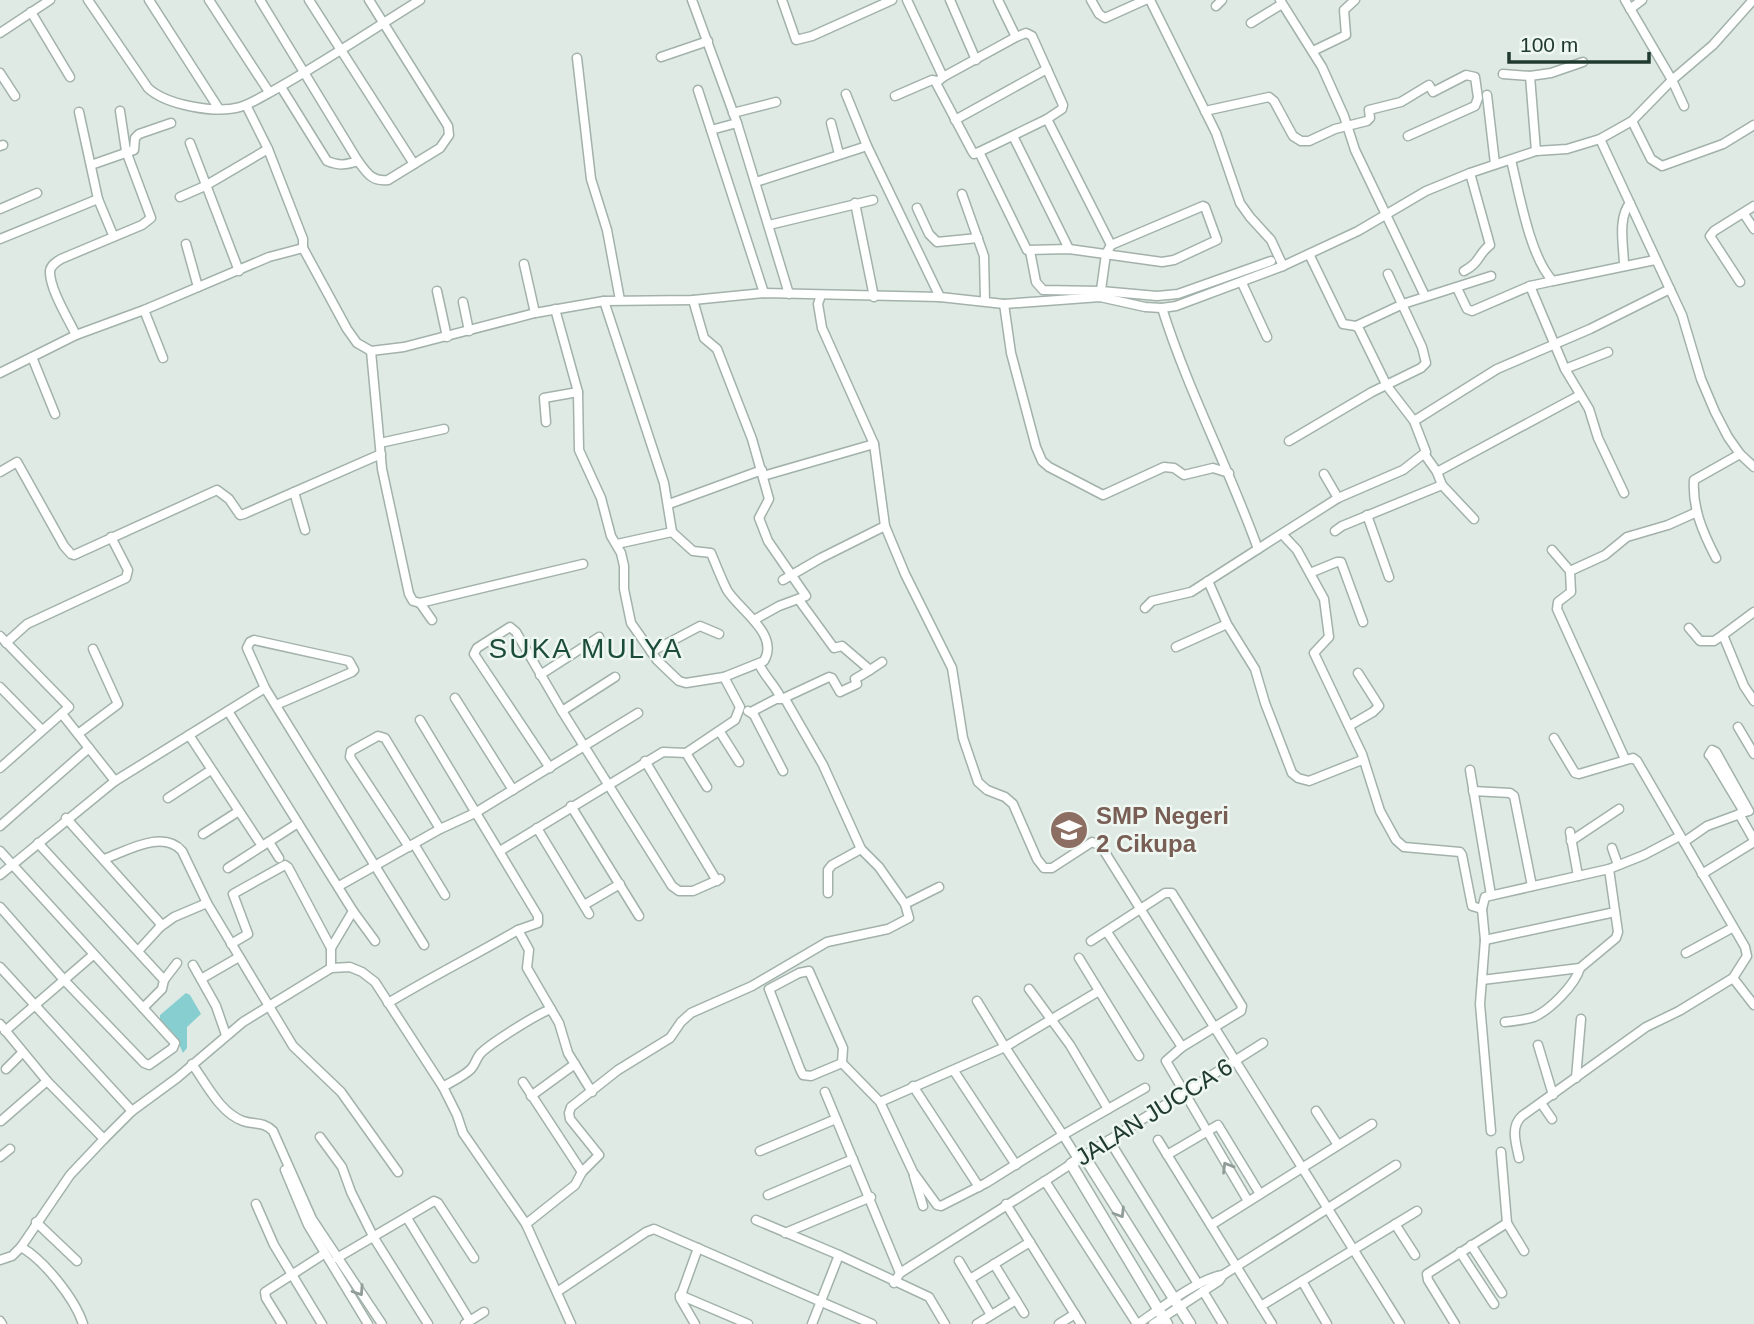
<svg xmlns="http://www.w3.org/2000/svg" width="1754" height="1324" viewBox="0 0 1754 1324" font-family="Arial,sans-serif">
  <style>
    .water { fill: #86ced0 }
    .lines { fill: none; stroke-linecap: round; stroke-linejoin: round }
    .minor-casing { stroke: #a2b2aa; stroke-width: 11 }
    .tertiary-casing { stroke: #a2b2aa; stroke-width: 13 }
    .minor { stroke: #fff; stroke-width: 8 }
    .tertiary { stroke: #fff; stroke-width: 10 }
    .oneway { stroke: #909c98 }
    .labels { text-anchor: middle; stroke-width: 5; stroke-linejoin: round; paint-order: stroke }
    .education-label { font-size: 24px; font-weight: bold; fill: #785e54; stroke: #eff7f2; text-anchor: start }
    .street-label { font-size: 24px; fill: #203a30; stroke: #eff7f2 }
    .quarter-label { font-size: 28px; letter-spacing: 2px; fill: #1c4c3a; stroke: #eff7f2 }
  </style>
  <rect width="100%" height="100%" fill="#dfeae4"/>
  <polygon class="water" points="186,993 190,995 201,1014 187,1027 187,1048 183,1053 175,1035 160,1019 160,1015"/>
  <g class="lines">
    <defs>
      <g id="minor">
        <path d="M88,0L148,88C166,105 216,114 240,107C251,104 259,98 269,93C321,64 370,31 420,0"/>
        <polyline points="149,0 219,109"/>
        <polyline points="209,0 269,92"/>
        <path d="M260,0L358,161C367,173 372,182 388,180L440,148L449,135L448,126L369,0"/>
        <polyline points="309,0 414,164"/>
        <polyline points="692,0 737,123 789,294"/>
        <polyline points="782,0 796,40 812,36 892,0"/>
        <polyline points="907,0 943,77 936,83 972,151 974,154 979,152 1027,250 1069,249 1162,262 1174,260 1217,240 1205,207 1203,206 1111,245 1106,254 1100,297"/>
        <polyline points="950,0 976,60"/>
        <polyline points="998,0 1016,37"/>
        <polyline points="1091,0 1099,14 1105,18 1145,0"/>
        <polyline points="1150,0 1216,133 1240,203 1250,217 1271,240 1283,266"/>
        <polyline points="1280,0 1322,67 1344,116 1355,150 1425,296"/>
        <polyline points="1625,0 1672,80 1684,106"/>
        <polyline points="1216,6 1222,0"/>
        <polyline points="1630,9 1642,0"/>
        <polyline points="31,12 70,77"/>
        <polyline points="1251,23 1282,4"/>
        <polyline points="0,33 50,0"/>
        <polyline points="1313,51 1346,35 1344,10 1355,0"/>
        <polyline points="661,57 708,41"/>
        <polyline points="577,58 591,179 607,230 620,300"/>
        <polyline points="0,73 15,96"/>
        <polyline points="1503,74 1530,76"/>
        <polyline points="943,77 1016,37 1026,33 1032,36 1063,105 1062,109 1047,119 979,152"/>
        <path d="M281,87L327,161C339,166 346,165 358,161"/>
        <polyline points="698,90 764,293"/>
        <polyline points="846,94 867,146 940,297"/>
        <polyline points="1487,95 1495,164"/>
        <polyline points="895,96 932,80 937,81"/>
        <polyline points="246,105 268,149 303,239 303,248"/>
        <polyline points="1205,111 1269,97 1274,101 1293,136 1301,141 1309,141 1335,129 1367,121 1370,118 1369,110 1401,102 1429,85 1433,92 1466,75 1475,77 1478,98 1475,106 1408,136"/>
        <polyline points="79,112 98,199 113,235"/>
        <polyline points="733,113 776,102"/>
        <polyline points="1047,119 1111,245"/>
        <polyline points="955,120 1047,69"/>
        <polyline points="1632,121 1651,159 1662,166 1723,144 1754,125"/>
        <polyline points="831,123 839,154"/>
        <polyline points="711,130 737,123"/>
        <polyline points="1013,136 1069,249"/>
        <polyline points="1600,139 1682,315 1701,379 1715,412 1728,437 1740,454 1754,467"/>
        <polyline points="190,143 239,271"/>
        <polyline points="0,146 3,145"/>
        <polyline points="1536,151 1530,76 1551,73 1583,62"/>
        <path d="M1511,160C1519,192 1530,258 1553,281L1655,260"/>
        <polyline points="91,165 134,150 135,138 139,134 171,123"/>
        <polyline points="756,182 867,146"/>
        <polyline points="962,194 984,256 985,301"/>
        <polyline points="180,197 205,186 268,149"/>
        <polyline points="855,203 874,297"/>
        <polyline points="917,208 929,234 937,242 978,238"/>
        <polyline points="0,209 37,193"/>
        <polyline points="1744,214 1754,229"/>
        <polyline points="769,225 873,200"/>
        <polyline points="0,239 98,199"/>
        <polyline points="186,244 198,287"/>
        <polyline points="1030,251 1036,282 1043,290 1101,291 1157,296 1178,294 1271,261"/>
        <polyline points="524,264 535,313"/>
        <path d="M1624,266C1624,247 1617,219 1630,203"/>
        <path d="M1464,271C1480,263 1478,254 1490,245L1470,173"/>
        <polyline points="1553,281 1530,286 1565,369 1589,409 1598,438 1624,493"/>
        <polyline points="1740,282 1710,236 1714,231 1754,206"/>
        <polyline points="1242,283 1267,337"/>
        <polyline points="1457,288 1467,309 1472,311 1530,286"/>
        <polyline points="437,291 447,337"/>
        <polyline points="821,295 818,304 822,328 874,444 885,526 905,574 952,668 963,738 978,782 987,790 1005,797 1013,804 1037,859 1044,868 1052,868 1092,842 1101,846 1400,1324"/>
        <polyline points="693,300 704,338 717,349 752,439 769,499 759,518 768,541 806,596 779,606 754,620"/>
        <polyline points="604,301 664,483 672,532"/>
        <polyline points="463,302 469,331"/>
        <polyline points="1004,304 1011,353 1036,447 1042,461 1049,467 1103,495 1164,467 1174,468 1184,475 1213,468 1229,473"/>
        <polyline points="144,310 163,358"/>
        <polyline points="1356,326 1403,304 1491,276"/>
        <path d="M76,335C69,320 49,288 50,271C51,265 56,262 61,259L142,225L151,218L126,151L120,111"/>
        <polyline points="371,351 382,469 409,594 413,601 420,603 583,564"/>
        <polyline points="32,357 55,414"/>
        <polyline points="1565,369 1608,352"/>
        <polyline points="0,373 76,335 144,310 269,257 303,248 347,329 357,343 371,351 404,347 535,313 604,301 693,300 764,293 940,297 1004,304 1100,297 1145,307 1162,308 1176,306 1283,266 1358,231 1426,191 1470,173 1536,151 1567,149 1600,139 1632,121 1672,80 1713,45 1753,0"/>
        <polyline points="1414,421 1497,369 1590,329 1670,289"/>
        <polyline points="546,422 544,398 578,392"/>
        <polyline points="1289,441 1372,392 1421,368 1426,363 1422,347 1388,274"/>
        <polyline points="380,443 444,429"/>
        <polyline points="1425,455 1437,472 1442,485 1474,519"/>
        <polyline points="0,472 17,462 64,546 71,554 74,555 217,490 229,499 240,515 244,514 381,454"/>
        <polyline points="1437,472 1580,395"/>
        <polyline points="1324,474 1338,498"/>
        <polyline points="763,476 874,444"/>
        <polyline points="294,492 305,530"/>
        <polyline points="669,504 762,470"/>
        <polyline points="1367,515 1389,577"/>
        <polyline points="1335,531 1342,526 1442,485"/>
        <polyline points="1282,534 1297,550 1324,599 1329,637 1314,653 1362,754 1380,811 1396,840 1404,847 1460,852 1462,855 1472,906 1482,909"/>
        <path d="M617,544L672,532L693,551L711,553C716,565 721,578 727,590C739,610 780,634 764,661L724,677"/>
        <polyline points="1258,549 1338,498 1403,470 1426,452 1414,421 1387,386 1359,329 1356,326 1343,324 1309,254"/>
        <polyline points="1552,550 1570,571 1571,592 1558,602 1557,609 1625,759"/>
        <path d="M1716,558C1703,533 1692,508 1694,480L1740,454"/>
        <polyline points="1570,571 1605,555 1627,537 1668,525 1697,512"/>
        <polyline points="1310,573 1337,562 1341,562 1363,622"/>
        <polyline points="783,580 821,558 885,526"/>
        <polyline points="1208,581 1227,624 1255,669 1265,703 1292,773 1298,778 1309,781 1362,760"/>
        <polyline points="799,600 834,648 842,646 870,670 882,662"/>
        <polyline points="420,603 432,620"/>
        <path d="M1145,608L1152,601L1191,592L1258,549C1229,468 1188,391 1162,308"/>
        <polyline points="1754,612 1723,635 1744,686 1754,701"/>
        <polyline points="1689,628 1700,641 1714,641 1723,635"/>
        <polyline points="0,636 69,707 0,768"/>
        <polyline points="6,643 27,624 126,578 128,570 111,537"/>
        <polyline points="1176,647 1227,624"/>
        <polyline points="651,652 700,626 719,634"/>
        <path d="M759,664C765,677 774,684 781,698"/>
        <polyline points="540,675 599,637"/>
        <polyline points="0,687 42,730"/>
        <polyline points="455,698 513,790"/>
        <polyline points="784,698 829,677 832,678 840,692 857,684 855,679 870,670"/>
        <polyline points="276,705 352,672 354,670 349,661 254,640 250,642 247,648 265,688 424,945"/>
        <polyline points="228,711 353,911 331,948 331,968"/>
        <polyline points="562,711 615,677"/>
        <polyline points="748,711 754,715 783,771"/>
        <polyline points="62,714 115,781"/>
        <polyline points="420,720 538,916 538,923 518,930 529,950 527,968 559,1023 568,1053 592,1092"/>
        <polyline points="1349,726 1373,712 1379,706 1358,673"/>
        <polyline points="1738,727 1754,754"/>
        <polyline points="720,732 739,762"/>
        <polyline points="78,734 118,704 93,649"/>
        <polyline points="189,735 262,846"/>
        <polyline points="686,753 707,787"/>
        <polyline points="645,761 717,881"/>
        <polyline points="550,768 474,654 477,648 510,627 516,632 562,711 672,886 679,891 693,891 720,879"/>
        <polyline points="1470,770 1491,895"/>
        <polyline points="1473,791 1510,793 1514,796 1532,886"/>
        <polyline points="168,798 211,770"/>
        <polyline points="571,806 639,916"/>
        <polyline points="1744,812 1711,757 1709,755 1712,750 1716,752 1749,811"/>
        <polyline points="1739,814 1754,840"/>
        <polyline points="66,818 160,923 160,927 139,950"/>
        <polyline points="0,826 89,748"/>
        <polyline points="537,828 589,914"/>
        <polyline points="1570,832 1578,876"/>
        <polyline points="203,834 239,811"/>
        <polyline points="1571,841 1619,809"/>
        <polyline points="269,842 279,858"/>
        <polyline points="1684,842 1707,826 1748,811"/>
        <polyline points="38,843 164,980 162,989 143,1008"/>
        <polyline points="414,844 445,895"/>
        <polyline points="409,847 350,757 351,751 378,736 385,738 440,829"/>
        <polyline points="1612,848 1618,865"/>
        <polyline points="0,851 175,1043 173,1048 149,1065 144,1063 65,981 0,907"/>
        <polyline points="500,851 663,752 686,753 735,720 740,707 724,677 686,683 679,681 657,660 631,623 624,589 624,566 621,553 611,536 601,498 579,450 578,392 555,309"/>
        <path d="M104,859C127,851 163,829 182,851L207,903L293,1046L341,1092L398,1172"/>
        <polyline points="228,868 298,823"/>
        <polyline points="1702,874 1754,842"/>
        <polyline points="0,875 115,781 265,688"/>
        <polyline points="339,886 440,829 475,813 638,713"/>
        <polyline points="828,893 828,870 832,865 861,849"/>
        <polyline points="905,904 939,887"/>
        <polyline points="584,905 620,884"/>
        <polyline points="353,911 375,941"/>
        <polyline points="160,927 174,917 207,903"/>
        <polyline points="1107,932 1182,1047"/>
        <polyline points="1485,940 1615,912"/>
        <polyline points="1091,941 1165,893 1172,893 1242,1006 1241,1011 1182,1047 1166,1061 1248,1201"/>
        <polyline points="231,944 248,934 233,894 285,865 288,867 331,948"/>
        <polyline points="1686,953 1732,928"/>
        <polyline points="1079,958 1139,1056"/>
        <polyline points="193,965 216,1006 226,1035"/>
        <polyline points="0,967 132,1111"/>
        <polygon points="809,971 843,1048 842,1063 811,1076 803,1075 800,1069 769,989 799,973"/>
        <polyline points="1733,978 1754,1005"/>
        <polyline points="201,979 239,957"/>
        <polyline points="164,980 177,963"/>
        <polyline points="1482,980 1580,968 1616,938 1618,932 1609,869"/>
        <polyline points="1029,989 1070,1045 1108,1109 1063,1135 1078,1159"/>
        <polyline points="977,1001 1005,1047 1099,991"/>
        <path d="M388,1003C431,977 475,955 518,930"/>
        <path d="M1505,1022C1515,1021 1525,1020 1534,1017C1550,1010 1575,985 1580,968"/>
        <polyline points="0,1024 47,1081 104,1139"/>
        <polyline points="5,1031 93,955"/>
        <polyline points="1538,1045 1553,1095"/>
        <polyline points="842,1063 880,1102 1005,1047 1063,1135 986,1183 941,1206 937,1205 913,1172 880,1102"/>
        <path d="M192,1064C206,1083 220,1113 243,1121C255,1125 263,1121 273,1131L312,1219L382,1324"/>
        <polyline points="6,1069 22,1053"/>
        <polyline points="954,1071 1016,1165"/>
        <polyline points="1576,1078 1581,1019"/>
        <polyline points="523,1082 582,1172"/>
        <polyline points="913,1086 979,1187"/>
        <path d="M443,1087C451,1082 464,1076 471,1069C475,1065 476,1059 480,1054C489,1044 537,1014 551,1009"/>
        <polyline points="825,1092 900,1273"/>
        <polyline points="531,1096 575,1064"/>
        <polyline points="1541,1103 1552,1119"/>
        <polyline points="1108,1109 1145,1088"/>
        <polyline points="1316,1111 1338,1145"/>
        <polyline points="1,1121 47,1081"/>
        <polyline points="1491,1131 1480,1004 1485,940 1482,909 1485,897 1609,869 1644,855 1680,836"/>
        <polyline points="320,1137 342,1167 351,1192 374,1238 428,1324"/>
        <polyline points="1109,1140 1198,1284"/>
        <polyline points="1158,1140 1272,1324"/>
        <polyline points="760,1151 836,1119"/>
        <polyline points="1501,1152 1507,1223 1524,1251"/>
        <polyline points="1167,1155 1218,1125 1260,1194"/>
        <polyline points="1084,1156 1263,1043"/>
        <polyline points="0,1157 10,1149"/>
        <path d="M1519,1158C1516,1143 1510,1127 1522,1116L1646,1027L1679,1011L1733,978L1747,956L1745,947L1637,761L1633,758L1579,774L1575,773L1554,738"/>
        <polyline points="285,1170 308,1225 368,1324"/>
        <polyline points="914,1176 923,1206"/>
        <polyline points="1045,1181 1071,1164"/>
        <polyline points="768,1195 853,1159"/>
        <polyline points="256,1204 274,1245 322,1324"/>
        <polyline points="1006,1204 1081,1324"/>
        <polyline points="407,1218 470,1321"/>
        <polyline points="756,1220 839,1255 929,1297 945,1324"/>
        <polyline points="36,1222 77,1261"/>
        <polyline points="526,1224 575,1185 582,1172 599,1155 570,1119 569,1113 571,1107 618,1070 670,1038 681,1022 691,1013 752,986 827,942 888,929 909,918 905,904 879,867 861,849 823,765 785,699 776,699 751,712"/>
        <polyline points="1395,1224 1415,1255"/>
        <polyline points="1211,1225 1372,1124"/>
        <polyline points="785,1233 871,1197"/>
        <polyline points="1471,1245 1502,1293"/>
        <path d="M21,1247C44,1260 75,1299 83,1324"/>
        <polyline points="1460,1252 1494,1304"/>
        <polyline points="337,1258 434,1201 438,1203 474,1258"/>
        <polyline points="0,1260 12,1256 21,1247 70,1175 104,1139 132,1111 177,1078 243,1022 331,968 350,967 362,972 375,982 443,1087 457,1115 463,1133 526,1224 571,1324"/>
        <polyline points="959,1261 991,1315"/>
        <polyline points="994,1264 1024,1313"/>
        <polyline points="970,1279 1030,1242"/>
        <polyline points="1302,1281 1327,1324"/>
        <polyline points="894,1283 900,1273 1045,1181 1137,1324"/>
        <polyline points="1203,1291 1223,1324"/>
        <polyline points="557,1292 646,1232 654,1229 872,1324"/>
        <polyline points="680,1295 748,1324"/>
        <polyline points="1261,1306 1417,1211"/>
        <polyline points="0,1321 2,1324"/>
        <polyline points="282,1324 266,1298 265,1292 324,1254"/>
        <polyline points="465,1324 484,1312"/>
        <polyline points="695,1324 680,1298 698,1248"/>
        <polyline points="812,1324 839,1255"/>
        <polyline points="977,1324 1016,1300"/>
        <polyline points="1059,1324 1075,1314"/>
        <path d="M1138,1324C1158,1310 1201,1277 1223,1275"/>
        <polyline points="1153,1324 1219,1281 1223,1275 1396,1165"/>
        <polyline points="1455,1324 1428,1280 1427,1274 1507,1223"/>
      </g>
      <polyline id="tertiary" points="1167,1324 1071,1164 1084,1156 1190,1324"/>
    </defs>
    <use href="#minor" class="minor-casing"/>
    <use href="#tertiary" class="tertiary-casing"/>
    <use href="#minor" class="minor"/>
    <use href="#tertiary" class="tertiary"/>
  </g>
  <defs><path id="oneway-chevron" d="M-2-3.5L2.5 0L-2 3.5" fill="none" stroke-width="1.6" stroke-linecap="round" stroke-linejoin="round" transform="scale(1.75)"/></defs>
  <g class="oneway">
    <use href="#oneway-chevron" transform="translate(1227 1167) rotate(-121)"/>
    <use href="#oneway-chevron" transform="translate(1120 1213) rotate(58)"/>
    <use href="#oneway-chevron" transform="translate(359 1291) rotate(56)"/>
  </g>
  <defs>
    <symbol id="school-disc" viewBox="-11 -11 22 22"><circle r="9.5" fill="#8d6e63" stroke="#eff7f2"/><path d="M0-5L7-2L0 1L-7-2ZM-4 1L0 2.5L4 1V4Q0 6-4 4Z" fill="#fff"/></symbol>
  </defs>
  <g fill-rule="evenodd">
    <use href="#school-disc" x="1047" y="808" width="44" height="44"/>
  </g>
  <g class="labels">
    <g class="education-label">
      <text x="1096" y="824">SMP Negeri<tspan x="1096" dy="28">2 Cikupa</tspan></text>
    </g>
    <g class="street-label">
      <text transform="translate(1154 1112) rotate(-32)" y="8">JALAN JUCCA 6</text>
    </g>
    <g class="quarter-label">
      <text x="586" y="658">SUKA MULYA</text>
    </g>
  </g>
  <path d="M1509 52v10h140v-10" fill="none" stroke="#203a30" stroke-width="3.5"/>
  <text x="1520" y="52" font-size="21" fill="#203a30" stroke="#eff7f2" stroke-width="5" paint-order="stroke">100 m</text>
</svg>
